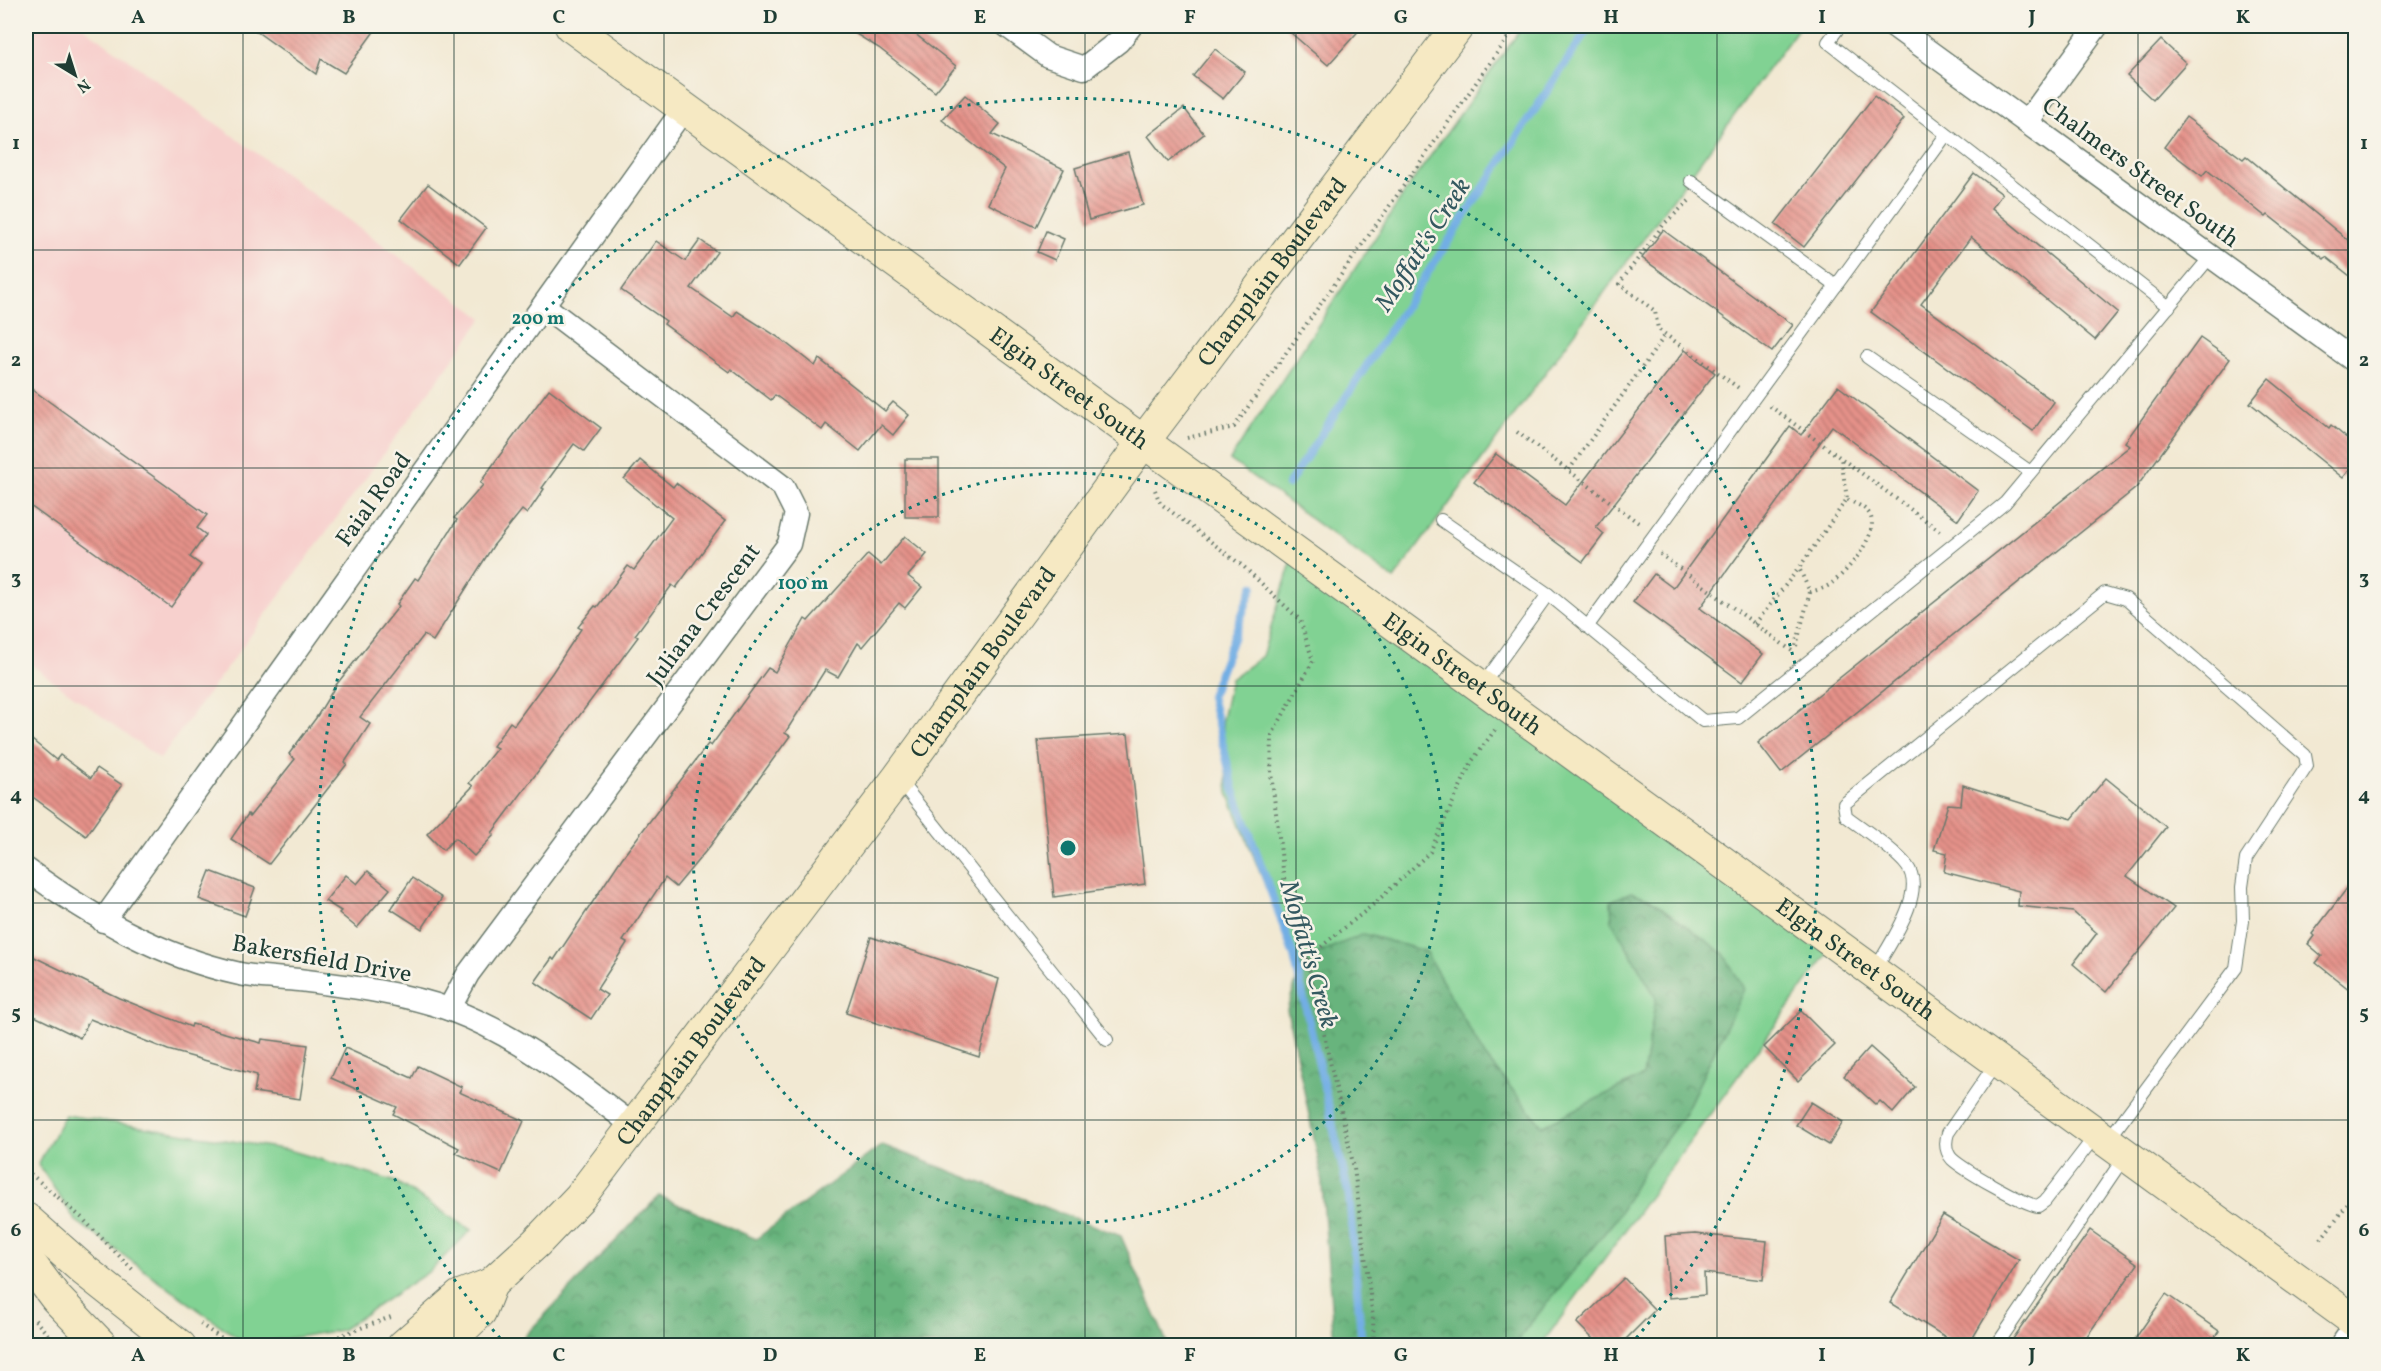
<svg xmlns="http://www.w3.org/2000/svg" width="2381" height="1371" viewBox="0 0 2381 1371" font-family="Vollkorn,serif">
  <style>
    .built { fill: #f7d0cd }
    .green { fill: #81d293; stroke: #508864; stroke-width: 1.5 }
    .forest { fill: url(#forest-crowns); stroke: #447858; stroke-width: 1.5 }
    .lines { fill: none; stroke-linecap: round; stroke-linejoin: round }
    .stream { stroke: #72aee4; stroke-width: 8 }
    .building { fill: url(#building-back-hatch) }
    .lane-casing { stroke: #69796c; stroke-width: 14 }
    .street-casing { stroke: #69796c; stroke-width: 25 }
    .secondary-casing { stroke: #69796c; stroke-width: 34 }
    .path { stroke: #69796c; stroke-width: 4; stroke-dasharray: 1.5 4.5; stroke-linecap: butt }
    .lane { stroke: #fff; stroke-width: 12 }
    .street { stroke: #fff; stroke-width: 22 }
    .secondary { stroke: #f6e9c3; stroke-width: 32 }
    .grid { fill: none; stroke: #1f3d34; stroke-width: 1.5; stroke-opacity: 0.55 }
    .ring { fill: none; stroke: #0f766e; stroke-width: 3; stroke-dasharray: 3 6 }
    .labels { text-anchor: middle; stroke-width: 5; stroke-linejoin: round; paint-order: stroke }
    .street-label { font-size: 24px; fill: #1f3d34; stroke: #f7f3e8 }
    .water-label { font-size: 26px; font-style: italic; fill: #345960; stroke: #f7f3e8 }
    .centre { fill: #0f766e; stroke: #f7f3e8; stroke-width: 3 }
    .ring-label { font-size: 18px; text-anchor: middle; font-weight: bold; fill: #0f766e; stroke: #f7f3e8; stroke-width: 5; stroke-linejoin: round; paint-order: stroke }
    .neatline { fill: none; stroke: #1f3d34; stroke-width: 2 }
    .grid-label { font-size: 20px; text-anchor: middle; font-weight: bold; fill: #1f3d34 }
  </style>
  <defs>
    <pattern id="forest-crowns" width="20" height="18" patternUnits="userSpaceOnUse" patternTransform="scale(1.5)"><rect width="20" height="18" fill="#68b47d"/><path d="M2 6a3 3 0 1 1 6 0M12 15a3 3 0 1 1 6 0" fill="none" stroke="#559467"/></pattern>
    <pattern id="building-back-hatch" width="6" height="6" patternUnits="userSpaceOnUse" patternTransform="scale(1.5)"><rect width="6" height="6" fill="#e59189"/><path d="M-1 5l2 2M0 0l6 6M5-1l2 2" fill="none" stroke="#b97871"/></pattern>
  </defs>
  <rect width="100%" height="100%" fill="#f7f3e8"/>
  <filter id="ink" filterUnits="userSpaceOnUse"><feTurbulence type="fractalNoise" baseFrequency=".0167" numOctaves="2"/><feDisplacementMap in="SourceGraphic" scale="12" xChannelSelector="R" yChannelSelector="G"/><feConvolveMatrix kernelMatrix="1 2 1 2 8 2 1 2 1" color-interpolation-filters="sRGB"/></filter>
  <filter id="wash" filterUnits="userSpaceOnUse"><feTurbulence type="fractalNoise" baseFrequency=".008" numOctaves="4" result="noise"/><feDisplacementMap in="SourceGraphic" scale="24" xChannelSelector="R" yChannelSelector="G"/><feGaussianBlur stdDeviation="1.35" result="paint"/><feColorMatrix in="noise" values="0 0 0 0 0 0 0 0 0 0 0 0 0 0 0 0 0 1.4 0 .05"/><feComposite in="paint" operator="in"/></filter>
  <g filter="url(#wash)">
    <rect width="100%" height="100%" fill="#f2e9d3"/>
    <polygon class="built" points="26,26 82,26 483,318 160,759 26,661"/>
    <g class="green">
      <polygon points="1523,26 1800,26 1394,579 1230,460 1411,183"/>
      <polygon points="1294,553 1834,945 1541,1345 1363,1345 1350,1207 1288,942 1228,793 1222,719 1231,679 1262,656"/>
      <polygon points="65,1115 289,1150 396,1182 471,1230 430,1271 341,1330 247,1345 75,1220 38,1164"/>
    </g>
    <g class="forest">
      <polygon points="1631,892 1650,899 1724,954 1744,989 1684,1115 1645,1168 1616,1219 1525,1330 1516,1345 1334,1345 1321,1172 1287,1010 1303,959 1364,934 1425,951 1485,1056 1542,1126 1643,1076 1656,998 1612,921 1611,901"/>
      <polygon points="882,1145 1121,1236 1168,1345 516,1345 659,1196 756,1239"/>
    </g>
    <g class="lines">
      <g class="stream">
        <polyline points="1288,485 1590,26"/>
        <polyline points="1253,586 1211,696 1234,790 1294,956 1349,1196 1362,1346"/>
      </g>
    </g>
    <g id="blocks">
      <g class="building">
        <polygon points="249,26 378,26 344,73 321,59 316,74"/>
        <polygon points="843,26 905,26 956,66 935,92 879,48"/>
        <polygon points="1283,26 1363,26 1328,65"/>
        <polygon points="2161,40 2186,63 2153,100 2127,76"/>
        <polygon points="1215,49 1245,72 1223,99 1193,76"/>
        <polygon points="965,95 1000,124 992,134 1064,169 1036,227 988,204 1005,169 942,120"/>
        <polygon points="1874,96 1904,119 1804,247 1775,224"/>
        <polygon points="1184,108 1204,134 1168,162 1148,136"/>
        <polygon points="2186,117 2243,159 2246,156 2355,246 2355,280 2326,257 2324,259 2268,215 2266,217 2207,170 2202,176 2164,147"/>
        <polygon points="1128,152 1143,205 1089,220 1075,168"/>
        <polygon points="1974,173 2002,194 1992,208 2118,312 2095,340 1971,237 1921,304 2054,402 2033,431 1871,312"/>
        <polygon points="428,184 486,228 460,264 401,219"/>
        <polygon points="1663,230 1793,325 1772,352 1642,258"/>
        <polygon points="1046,231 1064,239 1055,260 1037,252"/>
        <polygon points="700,240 717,252 691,288 733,317 737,311 781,339 815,366 819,359 885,411 893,402 909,415 893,435 881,425 860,451 826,424 822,430 775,395 771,400 731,369 729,372 664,324 666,321 621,290 656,241 685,261"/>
        <polygon points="2200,338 2230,359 2136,488 1781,773 1758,743 2130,446 2125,442"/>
        <polygon points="1685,350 1715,373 1596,527 1604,534 1583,562 1474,482 1496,454 1565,505"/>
        <polygon points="2269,379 2329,428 2331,425 2355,445 2355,463 2343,478 2250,403"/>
        <polygon points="26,385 207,515 197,528 206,535 190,557 201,565 171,607 26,503"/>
        <polygon points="1838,386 1978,491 1958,520 1832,426 1700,608 1763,654 1742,682 1633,602 1654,574 1673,588 1790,426 1801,435"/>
        <polygon points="549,389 601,428 584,451 574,444 542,488 544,489 527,514 522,510 493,546 433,641 424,635 360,717 370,724 345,762 347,764 269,864 231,839 248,814 250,816 295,759 289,754 316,718 336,685 399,606 397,604 415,578 418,580 457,520 454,518 483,485 480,483 497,459"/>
        <rect x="905" y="459" width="34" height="58"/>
        <polygon points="640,460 673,487 676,483 725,521 676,588 672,585 635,635 638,637 492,833 494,835 474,856 455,838 443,850 427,834 473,786 469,783 497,748 493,746 510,722 514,725 552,673 581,629 578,627 595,606 597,607 628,566 634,570 672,518 624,479"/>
        <polygon points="905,536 927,554 908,576 922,587 905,608 899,603 862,647 858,643 838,677 825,670 785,733 790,736 710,846 676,887 665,878 623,941 627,943 597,989 607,995 591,1019 535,982 552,958 554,960 622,858 708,744 711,746 768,668 775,672 805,619 808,621 868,554 881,565"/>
        <polygon points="1128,734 1145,884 1054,897 1038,740"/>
        <polygon points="26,735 56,760 60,755 91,778 97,768 122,785 86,836 26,792"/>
        <polygon points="2106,778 2166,827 2127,876 2174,908 2106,992 2073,964 2097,933 2073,912 2018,906 2019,891 1944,872 1947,853 1934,850 1948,804 1961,805 1963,785 2072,819"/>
        <polygon points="210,871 255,888 245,916 199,899"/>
        <polygon points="368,871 390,889 357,928 339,913 341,911 325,901 346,875 357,884"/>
        <polygon points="412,878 442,898 422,929 391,909"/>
        <polygon points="2355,878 2355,994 2316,963 2322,956 2308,944 2314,936 2312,934"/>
        <polygon points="871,937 999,979 979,1057 846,1013"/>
        <polygon points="26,953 119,998 191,1027 192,1024 261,1043 262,1039 308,1045 300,1099 254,1092 257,1075 168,1050 90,1019 80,1038 26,1012"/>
        <polygon points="1801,1011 1835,1045 1798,1081 1764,1047"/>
        <polygon points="1870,1047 1915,1087 1893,1113 1880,1101 1876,1105 1844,1076"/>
        <polygon points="345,1048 412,1078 418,1066 462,1087 459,1092 524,1121 501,1173 456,1153 459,1148 393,1114 397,1107 331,1078"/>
        <polygon points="1811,1102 1843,1122 1829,1145 1796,1125"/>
        <polygon points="1943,1215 2019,1260 1968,1346 1960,1346 1890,1303"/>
        <polygon points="2090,1230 2138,1264 2080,1346 2008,1346"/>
        <polygon points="1695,1234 1767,1241 1763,1280 1704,1273 1705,1295 1669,1298 1665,1236"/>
        <polygon points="1624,1278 1655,1310 1619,1346 1600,1346 1577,1323"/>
        <polygon points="2166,1294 2219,1331 2209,1346 2130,1346"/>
      </g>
    </g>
  </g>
  <g filter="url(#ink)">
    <use href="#blocks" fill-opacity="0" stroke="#69796c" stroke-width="1.5"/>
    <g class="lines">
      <defs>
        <g id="lane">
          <polyline points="1840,26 1828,42 2169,307"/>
          <polyline points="1691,181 1836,286"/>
          <polyline points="1867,357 2029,471"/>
          <polyline points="1441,520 1548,594"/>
          <polyline points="1587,627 1946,135"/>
          <polyline points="1482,686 1548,594 1703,721 1738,718 2005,503 2211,256"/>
          <polyline points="898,779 1107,1040"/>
          <path d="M1874,972C1887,947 1928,893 1907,866C1895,850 1863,829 1846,816L1844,804L2105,593L2126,599L2305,755L2307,766L2246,859L2242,887L2243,921L2236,968L2108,1140"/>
          <path d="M1996,1063L1948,1133C1945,1142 1945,1151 1952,1159C1964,1170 2023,1204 2038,1206L2045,1201L2096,1135"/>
          <polyline points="1996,1346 2125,1156"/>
        </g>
        <g id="street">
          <polyline points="1007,26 1048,56 1084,68 1119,41 1131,26"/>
          <polyline points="1894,26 2356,362"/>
          <polyline points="2027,122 2097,26"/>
          <path d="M26,869C90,916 161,957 240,974C259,978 280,978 299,980C347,986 405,993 451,1010C520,1036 576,1082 634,1126"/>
          <polyline points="103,921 685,107"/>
          <polyline points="449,1009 468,974 789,544 796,513 783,487 544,306"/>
          <polyline points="2341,1346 2356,1324"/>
        </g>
        <g id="secondary">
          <path id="s1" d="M571,26L2356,1322"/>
          <polyline points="26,1219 85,1271 180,1346"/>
          <polyline points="26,1258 56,1298 102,1346"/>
          <path id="s2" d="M403,1346L460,1296L491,1284L536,1243L580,1197L898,778L1143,442L1458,26"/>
          <polyline points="444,1346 480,1312 491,1284"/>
        </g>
      </defs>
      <use href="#lane" class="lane-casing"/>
      <use href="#street" class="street-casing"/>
      <use href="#secondary" class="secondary-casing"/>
      <g class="path">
        <polyline points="1689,201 1664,224 1619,284 1655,311 1658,329 1740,389"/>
        <polyline points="1770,406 1940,531"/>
        <polyline points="1517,432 1640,524"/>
        <polyline points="1187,438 1234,427 1516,26"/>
        <polyline points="1569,470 1666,334"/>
        <polyline points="1155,490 1160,503 1244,567 1300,620 1313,661 1272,735 1271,773 1288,909 1307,959 1354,1168 1373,1318 1374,1346"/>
        <polyline points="1660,554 1792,651"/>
        <path d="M1810,592C1817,590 1826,588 1832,583C1847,572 1884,530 1868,512C1863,506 1853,503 1847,499"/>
        <polyline points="1755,624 1799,568"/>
        <polyline points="1796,646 1810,592 1799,568 1847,499 1841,458"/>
        <polyline points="1307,958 1374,904 1430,852 1472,761 1495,730"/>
        <polyline points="26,1170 82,1218 134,1271"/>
        <polyline points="2321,1239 2356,1193"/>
        <polyline points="35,1320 58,1346"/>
        <polyline points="200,1324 232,1346"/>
        <polyline points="304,1346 323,1342 391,1317"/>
      </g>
      <use href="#lane" class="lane"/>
      <use href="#street" class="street"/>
      <use href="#secondary" class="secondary"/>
    </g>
  </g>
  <path class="grid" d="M243,26V1346M454,26V1346M664,26V1346M875,26V1346M1085,26V1346M1296,26V1346M1506,26V1346M1717,26V1346M1927,26V1346M2138,26V1346M26,250H2356M26,468H2356M26,686H2356M26,903H2356M26,1120H2356"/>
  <g class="ring">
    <circle cx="1068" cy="848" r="375"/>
    <path d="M506 1345A750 750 0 1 1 1630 1345"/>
  </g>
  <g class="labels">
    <g class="street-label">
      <text transform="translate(2141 172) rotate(36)" y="8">Chalmers Street South</text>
      <text dy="8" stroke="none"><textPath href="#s2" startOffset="1389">Champlain Boulevard</textPath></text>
      <text dy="8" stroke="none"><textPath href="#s1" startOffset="616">Elgin Street South</textPath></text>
      <text transform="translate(373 499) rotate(-54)" y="8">Faial Road</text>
      <text transform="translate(703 614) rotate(-53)" y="8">Juliana Crescent</text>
      <text dy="8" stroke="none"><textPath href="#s2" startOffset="903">Champlain Boulevard</textPath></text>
      <text dy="8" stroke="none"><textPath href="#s1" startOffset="1102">Elgin Street South</textPath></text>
      <text transform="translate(322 958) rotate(10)" y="8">Bakersfield Drive</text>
      <text dy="8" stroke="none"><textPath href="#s1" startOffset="1588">Elgin Street South</textPath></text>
      <text dy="8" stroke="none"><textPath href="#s2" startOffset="417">Champlain Boulevard</textPath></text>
    </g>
    <g class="water-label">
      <text transform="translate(1422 244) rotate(-57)" y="9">Moffatt's Creek</text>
      <text transform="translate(1310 954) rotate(74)" y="9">Moffatt's Creek</text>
    </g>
  </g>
  <circle cx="1068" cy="848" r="9" class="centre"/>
  <g class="ring-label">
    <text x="538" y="324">200 m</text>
    <text x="803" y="589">100 m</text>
  </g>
  <rect width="2381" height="1371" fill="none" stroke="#f7f3e8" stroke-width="66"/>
  <g transform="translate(75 75) rotate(142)" stroke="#f7f3e8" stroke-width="4.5" paint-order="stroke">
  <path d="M0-4.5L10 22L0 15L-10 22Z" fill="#1f3d34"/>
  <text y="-9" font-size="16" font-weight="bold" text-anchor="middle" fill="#1f3d34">N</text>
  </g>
  <rect x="33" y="33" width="2315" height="1305" class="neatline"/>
  <g class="grid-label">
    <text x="138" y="23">A</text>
    <text x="349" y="23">B</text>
    <text x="559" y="23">C</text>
    <text x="770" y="23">D</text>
    <text x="980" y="23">E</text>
    <text x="1190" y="23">F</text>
    <text x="1401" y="23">G</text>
    <text x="1611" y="23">H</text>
    <text x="1822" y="23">I</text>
    <text x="2032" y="23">J</text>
    <text x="2243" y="23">K</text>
    <text x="16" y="149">1</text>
    <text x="2364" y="149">1</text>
    <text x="16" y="366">2</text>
    <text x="2364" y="366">2</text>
    <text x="16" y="584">3</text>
    <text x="2364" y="584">3</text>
    <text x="16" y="801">4</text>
    <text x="2364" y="801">4</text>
    <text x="16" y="1019">5</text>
    <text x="2364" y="1019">5</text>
    <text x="16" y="1236">6</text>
    <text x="2364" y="1236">6</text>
    <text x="138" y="1361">A</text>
    <text x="349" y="1361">B</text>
    <text x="559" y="1361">C</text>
    <text x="770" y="1361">D</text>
    <text x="980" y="1361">E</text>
    <text x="1190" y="1361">F</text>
    <text x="1401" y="1361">G</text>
    <text x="1611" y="1361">H</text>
    <text x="1822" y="1361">I</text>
    <text x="2032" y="1361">J</text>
    <text x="2243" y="1361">K</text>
  </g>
</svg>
